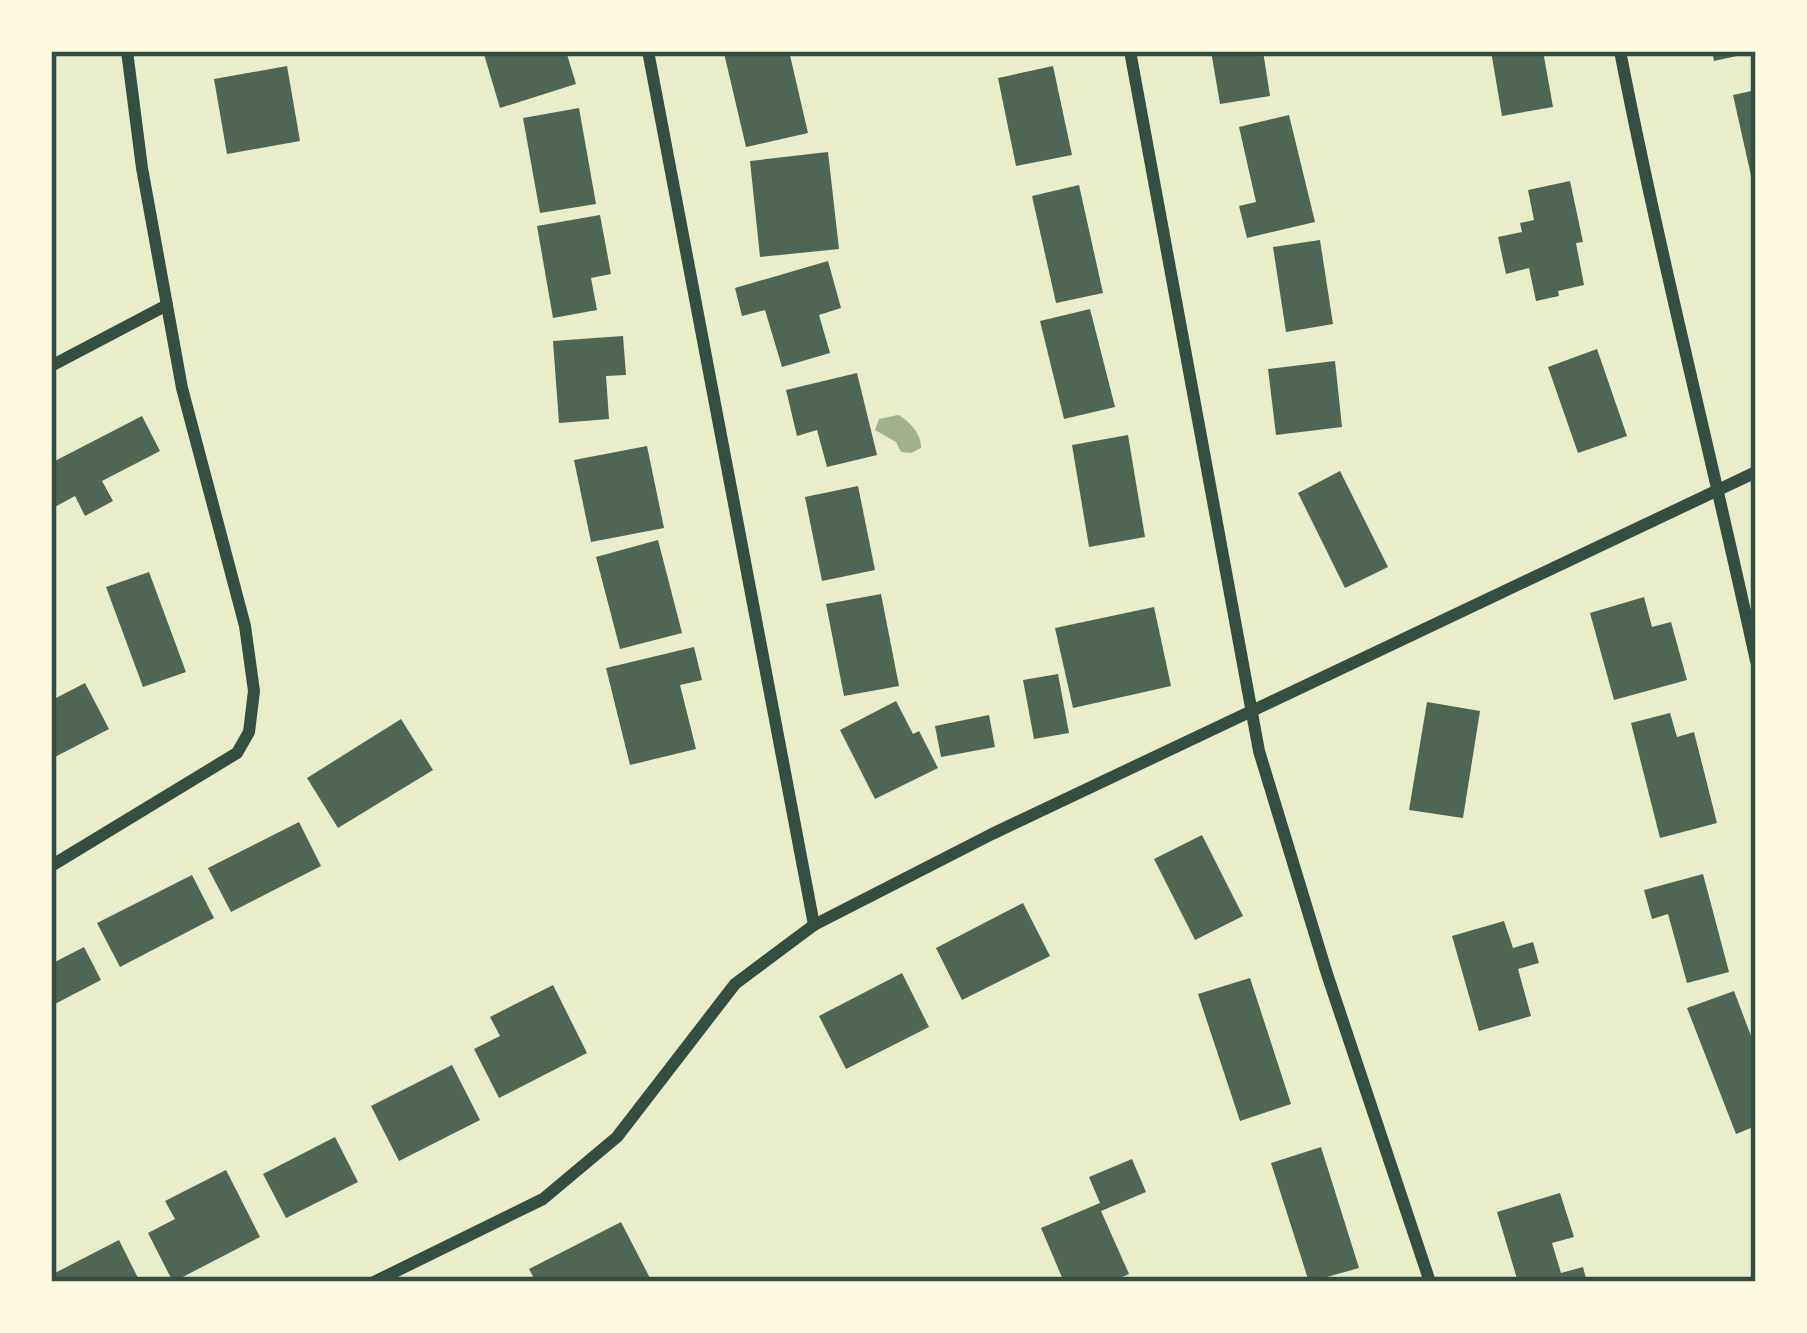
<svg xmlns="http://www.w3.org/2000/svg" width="1807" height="1333" viewBox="0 0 1807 1333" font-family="Poppins,sans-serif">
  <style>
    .water { fill: #a3b18a }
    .building { fill: #4f6655 }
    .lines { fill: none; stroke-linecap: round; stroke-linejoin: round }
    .minor { stroke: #344e41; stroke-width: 12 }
    .neatline { fill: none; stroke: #344e41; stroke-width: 4.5 }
  </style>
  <rect width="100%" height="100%" fill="#e9edc9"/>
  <path class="water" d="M898,415C909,420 922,435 921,448L911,453L901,452L896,442L875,430L879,419Z"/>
  <g class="building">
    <polygon points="483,51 566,51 576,84 500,108"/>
    <polygon points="730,51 789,51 808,133 746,147 724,53"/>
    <polygon points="1211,51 1263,51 1270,96 1220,104"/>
    <polygon points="1491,51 1543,51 1553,107 1502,116"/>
    <polygon points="1712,51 1750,51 1751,53 1714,61"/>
    <polygon points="287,66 300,141 227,154 214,79"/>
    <polygon points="1053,66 1072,155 1016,166 998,78"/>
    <polygon points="1756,90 1756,189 1754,189 1733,95"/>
    <polygon points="579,108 596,204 540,213 523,118"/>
    <polygon points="1289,115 1315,222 1247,238 1239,206 1256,202 1239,127"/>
    <polygon points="828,152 839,249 760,257 750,161"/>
    <polygon points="1570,181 1583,242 1576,243 1584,285 1558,291 1559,296 1536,301 1529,268 1506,274 1498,237 1522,232 1520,223 1534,220 1528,190"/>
    <polygon points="1079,185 1103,293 1056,303 1032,196"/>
    <polygon points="600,215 611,274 591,278 597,310 553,318 537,226"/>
    <polygon points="1320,240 1333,324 1286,332 1273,247"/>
    <polygon points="828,261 841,308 819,315 830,353 782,367 765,310 742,316 735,288"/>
    <polygon points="1090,309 1115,407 1064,419 1040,321"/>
    <polygon points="623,336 626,375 606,376 609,419 559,423 553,341"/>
    <polygon points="1597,349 1627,436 1578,453 1548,367"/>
    <polygon points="1335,361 1342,427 1276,435 1268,369"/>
    <polygon points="857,373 877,455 827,467 817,430 797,436 786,390"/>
    <polygon points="142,416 160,451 102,481 113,501 85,516 75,496 51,509 51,463"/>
    <polygon points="1128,435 1145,537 1089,547 1072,445"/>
    <polygon points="647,446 664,528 591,542 574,460"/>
    <polygon points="1340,471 1388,567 1345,588 1298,493"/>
    <polygon points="858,486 875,570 822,581 805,497"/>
    <polygon points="658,540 682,633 620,649 596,557"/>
    <polygon points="149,572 186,672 143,687 106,587"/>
    <polygon points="881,594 899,686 844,696 826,604"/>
    <polygon points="1644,597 1652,627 1671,622 1687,680 1614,700 1590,613"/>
    <polygon points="1154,607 1171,686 1073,708 1055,628"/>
    <polygon points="694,647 702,680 680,685 696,749 630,765 606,668"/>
    <polygon points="1058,674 1069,733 1034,739 1023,680"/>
    <polygon points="85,683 109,729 51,759 51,694 54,699"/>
    <polygon points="896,701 913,734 919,731 938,768 875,799 840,730"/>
    <polygon points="1427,702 1480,711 1463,818 1409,810"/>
    <polygon points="1670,713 1677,737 1694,732 1717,823 1660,838 1631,723"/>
    <polygon points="989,715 995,747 941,757 935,726"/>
    <polygon points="401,719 433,770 338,828 307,778"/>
    <polygon points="299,822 321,866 231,912 208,868"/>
    <polygon points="1202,835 1243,916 1195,940 1154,859"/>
    <polygon points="1703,874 1729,972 1687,983 1668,914 1652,919 1644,890"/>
    <polygon points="192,875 214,918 120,967 97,923"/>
    <polygon points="1023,903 1050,956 962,1000 936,948"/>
    <polygon points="1504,921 1513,948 1533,942 1539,963 1518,969 1531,1016 1479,1031 1452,936"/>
    <polygon points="84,947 101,980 51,1006 51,964"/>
    <polygon points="902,973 929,1027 846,1069 819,1016"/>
    <polygon points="1250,978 1291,1104 1240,1121 1198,994"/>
    <polygon points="553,985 587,1053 499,1098 474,1049 500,1036 490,1017"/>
    <polygon points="1734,991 1756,1049 1756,1126 1736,1134 1687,1008"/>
    <polygon points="452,1065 480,1120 399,1161 371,1106"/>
    <polygon points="335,1137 358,1182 286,1218 263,1174"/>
    <polygon points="1321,1147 1359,1268 1309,1282 1271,1163"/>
    <polygon points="1132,1159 1146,1192 1101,1211 1129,1274 1111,1282 1064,1282 1041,1228 1100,1203 1089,1177"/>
    <polygon points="226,1170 260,1237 173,1282 148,1233 175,1219 165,1201"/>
    <polygon points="1560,1193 1574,1237 1552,1243 1561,1273 1583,1267 1587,1282 1518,1282 1497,1212"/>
    <polygon points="621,1222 652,1282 536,1282 529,1269"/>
    <polygon points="119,1240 140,1282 51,1282 51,1275"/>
  </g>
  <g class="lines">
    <g class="minor">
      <polyline points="648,51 814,925"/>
      <polyline points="1130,51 1259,751 1327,974 1430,1282"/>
      <path d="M1620,51C1660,256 1712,458 1756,661"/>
      <polyline points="51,366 167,305"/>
      <polyline points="51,866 237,753 249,732 254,691 245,626 182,388 142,168 127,51"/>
      <polyline points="374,1282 543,1199 617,1137 735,984 814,925 992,834 1756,472"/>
    </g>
  </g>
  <rect width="1807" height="1333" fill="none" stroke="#fefae0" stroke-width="108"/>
  <rect x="54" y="54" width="1699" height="1225" class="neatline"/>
</svg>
